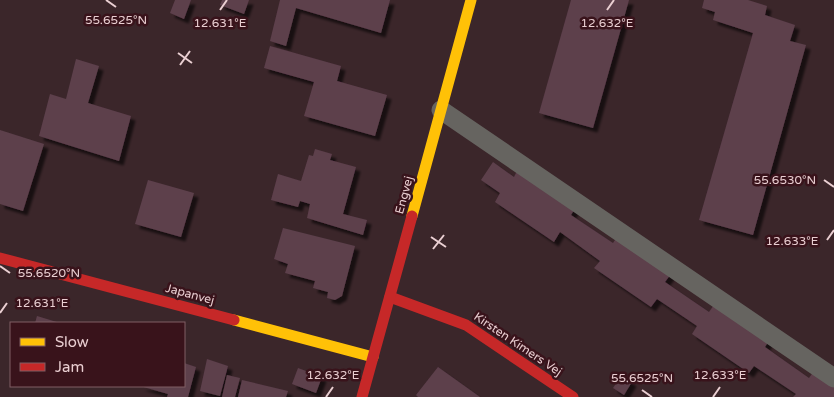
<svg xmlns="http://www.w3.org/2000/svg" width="834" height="397" viewBox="0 0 834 397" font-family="'Varela Round',sans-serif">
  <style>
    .building { fill: #5d3f4c; filter: url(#shadow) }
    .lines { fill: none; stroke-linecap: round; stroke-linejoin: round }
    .lane { stroke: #666460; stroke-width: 19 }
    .slow { stroke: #ffc107; stroke-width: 11 }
    .jam { stroke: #c62828; stroke-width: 11 }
    .ticks { fill: none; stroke: #eacfd2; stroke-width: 2 }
    .labels { text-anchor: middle; stroke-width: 5; stroke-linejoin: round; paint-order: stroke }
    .street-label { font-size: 12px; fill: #eacfd2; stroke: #39131b }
    .ticks-label { font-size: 12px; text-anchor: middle; fill: #eacfd2; stroke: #39131b; stroke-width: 5; stroke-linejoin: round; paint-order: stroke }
  </style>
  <defs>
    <filter id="shadow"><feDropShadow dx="4.5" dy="4.5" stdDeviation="1" flood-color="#0009"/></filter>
  </defs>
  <rect width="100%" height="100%" fill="#3b262a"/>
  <g class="building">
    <polygon points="175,0 191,0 184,19 170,13"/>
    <polygon points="222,0 249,0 244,14 220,5"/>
    <polygon points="280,0 390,0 381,33 296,8 286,46 270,41"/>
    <polygon points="571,0 629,0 593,128 539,113"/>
    <polygon points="704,0 748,0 767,6 765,15 795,25 790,41 806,45 753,235 699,220 753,33 713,20 715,12 702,8"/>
    <polygon points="270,46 341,66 337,81 387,95 375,136 304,116 314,82 264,68"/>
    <polygon points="76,59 99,66 88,103 131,116 119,161 39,136 50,94 66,99"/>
    <polygon points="0,130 44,144 23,211 0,204"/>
    <polygon points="315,149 332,154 330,160 356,167 343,214 367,220 363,235 307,218 310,204 300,201 298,207 271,200 278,174 301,181 309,155 313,156"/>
    <polygon points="493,162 514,177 518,169 576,207 571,215 613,243 617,237 671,274 665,282 709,312 716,302 770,339 765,347 809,378 814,371 834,385 834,397 793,397 796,394 754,366 749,373 692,334 697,326 657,299 651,307 594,268 600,261 560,232 554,242 495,202 500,193 481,180"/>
    <polygon points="148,180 194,193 181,237 135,224"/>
    <polygon points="283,228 355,246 342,296 335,300 327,298 328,292 313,288 315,281 285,273 288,264 274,259"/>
    <polygon points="37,316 60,323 35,323"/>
    <polygon points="207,359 228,366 220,396 200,391"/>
    <polygon points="184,363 196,367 188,397 167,397 168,394 140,386 184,386"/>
    <polygon points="438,367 480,397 418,397 416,395"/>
    <polygon points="298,368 322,377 316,393 292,384"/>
    <polygon points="227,375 240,378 235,397 222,397"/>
    <polygon points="622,375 632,382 624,395 613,388"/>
    <polygon points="242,380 288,391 286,397 238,397"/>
  </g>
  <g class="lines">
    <polyline class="lane" points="441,110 834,378"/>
    <g class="slow">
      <polyline points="412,216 471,0"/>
      <polyline points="234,320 373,357"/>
    </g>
    <g class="jam">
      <polyline points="0,258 234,320"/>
      <polyline points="390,297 466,325 573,397"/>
      <polyline points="362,397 412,216"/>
    </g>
  </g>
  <path class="ticks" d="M106,0L116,7M220,10L227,0M607,10L614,0M178,53L192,63M180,65L190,51M824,180L834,187M431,237L446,247M827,240L834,230M433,249L444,235M0,266L10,273M0,313L7,303M642,390L652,397M326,397L333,387M713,397L720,387"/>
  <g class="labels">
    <g class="street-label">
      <text transform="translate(404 195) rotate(-75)" y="4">Engvej</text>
      <text transform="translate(190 294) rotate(15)" y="4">Japanvej</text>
      <text transform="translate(518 344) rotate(34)" y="4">Kirsten Kimers Vej</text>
    </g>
  </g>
  <g class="ticks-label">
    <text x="116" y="24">55.6525°N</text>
    <text x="220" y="27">12.631°E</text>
    <text x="607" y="27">12.632°E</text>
    <text x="785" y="184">55.6530°N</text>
    <text x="792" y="245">12.633°E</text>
    <text x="49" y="277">55.6520°N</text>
    <text x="42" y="307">12.631°E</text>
    <text x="333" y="379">12.632°E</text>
    <text x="720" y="379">12.633°E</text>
    <text x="642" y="382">55.6525°N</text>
  </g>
  <rect x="10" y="322" width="175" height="65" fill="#39131b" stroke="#805e64"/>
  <rect x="20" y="338" width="25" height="8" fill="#ffc107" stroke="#805e64"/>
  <text x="55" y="347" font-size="15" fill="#eacfd2">Slow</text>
  <rect x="20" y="363" width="25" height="8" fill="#c62828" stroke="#805e64"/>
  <text x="55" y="372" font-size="15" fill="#eacfd2">Jam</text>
</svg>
